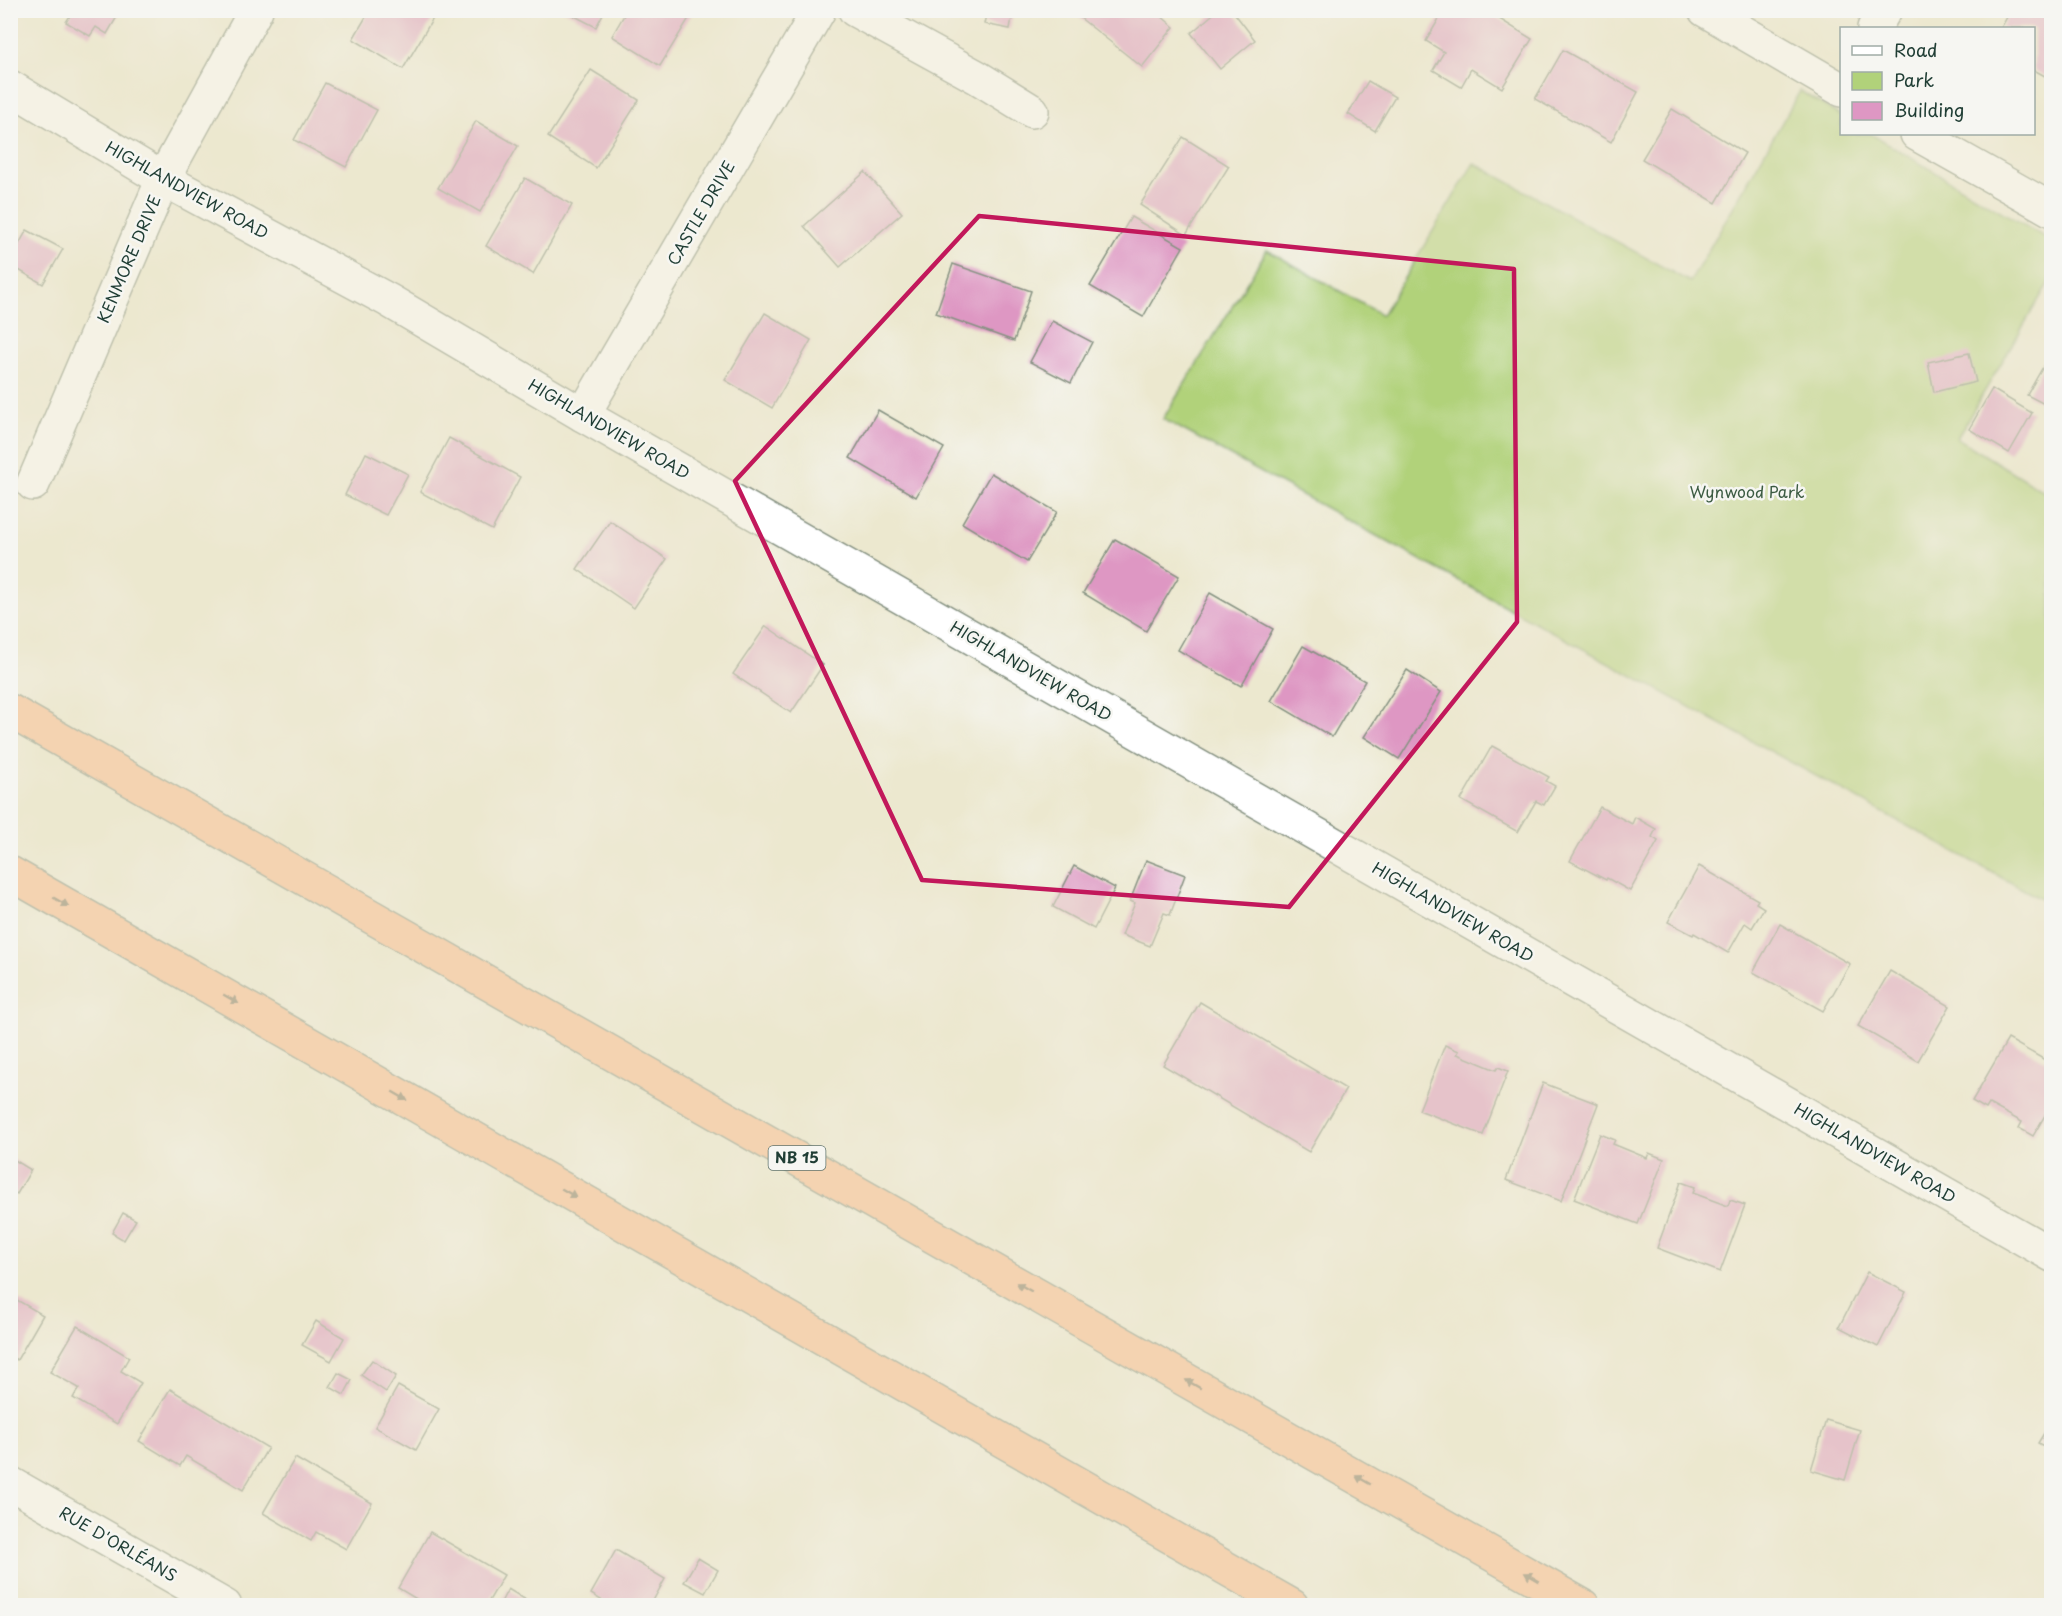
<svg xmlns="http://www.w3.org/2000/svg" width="2062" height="1616" viewBox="0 0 2062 1616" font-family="'Playpen Sans',sans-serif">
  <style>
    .green { fill: #b1d27a; stroke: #688857; stroke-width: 1.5 }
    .building { fill: #de97c3 }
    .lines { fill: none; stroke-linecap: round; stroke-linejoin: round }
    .minor-casing { stroke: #869282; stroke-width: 36 }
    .motorway-casing { stroke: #869282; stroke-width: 36 }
    .minor { stroke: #fff; stroke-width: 33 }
    .motorway { stroke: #fcba8d; stroke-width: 33 }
    .oneway { fill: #82755c }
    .marked { fill: none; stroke: #c2185b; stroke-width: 4.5; stroke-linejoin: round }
    .labels { text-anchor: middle; stroke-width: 5; stroke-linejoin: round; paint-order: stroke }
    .shield { fill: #f6f6f2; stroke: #60746d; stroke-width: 1.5 }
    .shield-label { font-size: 15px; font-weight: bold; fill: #1f3d34 }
    .street-label { font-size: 16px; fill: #1f3d34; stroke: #f6f6f2 }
    .park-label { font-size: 16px; fill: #3c5b42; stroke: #f6f6f2 }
  </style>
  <rect width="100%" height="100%" fill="#f6f6f2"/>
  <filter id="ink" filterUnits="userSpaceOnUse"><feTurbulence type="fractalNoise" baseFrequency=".0167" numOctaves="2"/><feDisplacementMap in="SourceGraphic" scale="12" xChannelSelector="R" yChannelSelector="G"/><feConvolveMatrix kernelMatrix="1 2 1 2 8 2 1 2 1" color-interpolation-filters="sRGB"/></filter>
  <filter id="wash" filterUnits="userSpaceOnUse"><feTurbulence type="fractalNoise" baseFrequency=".008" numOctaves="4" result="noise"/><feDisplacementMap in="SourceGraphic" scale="24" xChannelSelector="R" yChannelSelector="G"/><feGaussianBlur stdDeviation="1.35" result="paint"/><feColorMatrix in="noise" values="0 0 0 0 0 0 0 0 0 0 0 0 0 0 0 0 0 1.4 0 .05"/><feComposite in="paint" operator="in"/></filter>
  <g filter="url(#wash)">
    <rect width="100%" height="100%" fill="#ece8cf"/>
    <polygon class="green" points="1800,91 1841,116 1842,134 1871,134 2051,241 2051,279 1957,438 2051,496 2050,904 1163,419 1267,250 1382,315 1474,163 1690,282"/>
    <g id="blocks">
      <g class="building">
        <polygon points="67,10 121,10 107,34 96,27 90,36 66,22 72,13"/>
        <polygon points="370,10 438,10 403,69 353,39"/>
        <polygon points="563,10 605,10 596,27"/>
        <polygon points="627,10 694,10 660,66 612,36"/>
        <polygon points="987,10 1024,10 1024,14 1013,12 1010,29 984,24"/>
        <polygon points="1085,10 1154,10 1174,27 1142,67 1079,17"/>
        <polygon points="1218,10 1232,10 1255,40 1220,69 1191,33"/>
        <polygon points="1444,10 1485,10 1532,39 1502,88 1471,69 1461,87 1433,70 1444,52 1426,41"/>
        <polygon points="2011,10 2052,10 2052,80 2034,70 2034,28 2001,28"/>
        <polygon points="1563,50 1638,92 1611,142 1535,99"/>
        <polygon points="591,70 639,100 596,168 548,137"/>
        <polygon points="1368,81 1395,97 1375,131 1348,114"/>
        <polygon points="325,83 377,110 346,167 294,140"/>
        <polygon points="1672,109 1745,153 1716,203 1642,159"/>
        <polygon points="476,121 518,146 480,212 438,188"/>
        <polygon points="1183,137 1229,166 1186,235 1140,205"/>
        <polygon points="865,172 902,213 840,267 804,226"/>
        <polygon points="525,178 572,205 533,274 486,246"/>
        <polygon points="1131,217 1183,247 1143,317 1090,286"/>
        <polygon points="27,230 63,249 43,284 10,265 10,260"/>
        <polygon points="953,264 1031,291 1014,341 936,313"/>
        <polygon points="765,313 811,340 772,408 725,380"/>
        <polygon points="1052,321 1092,342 1071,383 1030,362"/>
        <polygon points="2052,351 2052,408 2027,395"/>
        <polygon points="1969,353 1976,382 1934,392 1928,362"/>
        <polygon points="1992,389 2032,413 2009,453 1969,429"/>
        <polygon points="878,410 944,448 916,497 850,458"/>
        <polygon points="449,438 520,477 492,530 420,492"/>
        <polygon points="366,453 408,474 386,515 345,495"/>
        <polygon points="991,473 1057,512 1027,562 962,523"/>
        <polygon points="610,521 667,559 634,608 577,569"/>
        <polygon points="1115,539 1179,576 1146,631 1083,593"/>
        <polygon points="1210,593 1273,629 1241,686 1178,650"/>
        <polygon points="766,626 823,665 791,713 733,674"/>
        <polygon points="1303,646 1365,681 1332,737 1271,701"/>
        <polygon points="1407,670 1441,692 1399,759 1364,737"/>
        <polygon points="1492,746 1549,777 1546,781 1555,786 1544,805 1536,801 1518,832 1461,800"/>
        <polygon points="1600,807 1632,824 1635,817 1656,829 1652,837 1658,841 1630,891 1607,878 1606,880 1570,861"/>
        <polygon points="1146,860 1185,875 1170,915 1164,913 1150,946 1122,935 1135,903 1130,901"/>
        <polygon points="1074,866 1115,888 1094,929 1053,907"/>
        <polygon points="1699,866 1758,900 1756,903 1764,908 1752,928 1745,923 1728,953 1694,933 1693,935 1668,922"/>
        <polygon points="1780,924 1850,964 1823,1011 1753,972"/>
        <polygon points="1890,971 1950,1006 1918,1061 1858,1026"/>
        <polygon points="1200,1002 1346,1089 1309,1152 1163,1065"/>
        <polygon points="2008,1039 2052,1064 2052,1103 2033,1136 2019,1128 2022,1122 1989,1104 1986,1109 1972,1101"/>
        <polygon points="1445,1045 1459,1051 1457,1054 1496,1070 1498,1067 1508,1071 1483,1135 1419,1110"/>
        <polygon points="1543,1083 1598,1104 1561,1201 1506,1180"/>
        <polygon points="1600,1134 1615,1140 1613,1144 1647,1158 1649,1153 1664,1159 1638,1224 1574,1199"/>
        <polygon points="13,1159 31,1170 17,1194 10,1190 10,1163"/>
        <polygon points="1681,1182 1695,1187 1693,1193 1728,1206 1730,1200 1745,1205 1720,1272 1657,1248"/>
        <polygon points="123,1213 136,1220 124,1240 112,1233"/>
        <polygon points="1867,1272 1906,1292 1878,1347 1839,1327"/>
        <polygon points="10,1296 43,1315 17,1360 10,1356"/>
        <polygon points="316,1321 344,1338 331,1361 302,1345"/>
        <polygon points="77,1326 129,1357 121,1371 141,1383 117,1424 73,1398 79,1388 50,1372"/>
        <polygon points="372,1360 396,1376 386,1392 361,1375"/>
        <polygon points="338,1373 352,1380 344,1395 330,1387"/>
        <polygon points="398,1386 439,1409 416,1450 375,1427"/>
        <polygon points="170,1389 268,1448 243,1490 186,1456 180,1466 139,1441"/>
        <polygon points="1826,1420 1860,1430 1845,1480 1811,1470"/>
        <polygon points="2052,1420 2052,1451 2038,1443"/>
        <polygon points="295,1458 372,1503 346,1549 316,1532 311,1541 263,1513"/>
        <polygon points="430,1532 504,1575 486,1606 428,1606 398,1588"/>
        <polygon points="616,1550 665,1579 650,1606 611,1606 591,1594"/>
        <polygon points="698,1558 718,1570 705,1593 684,1582"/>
        <polygon points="508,1589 536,1606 499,1606"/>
      </g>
    </g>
  </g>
  <g filter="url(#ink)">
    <use href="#blocks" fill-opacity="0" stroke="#869282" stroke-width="1.5"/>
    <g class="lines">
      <defs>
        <g id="minor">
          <polyline points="855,10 977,77 1032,111"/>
          <polyline points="1705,10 1842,90"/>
          <polyline points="1874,28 1885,10"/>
          <polyline points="10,87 163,179 388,300 583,415 2052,1255"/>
          <polyline points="1917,134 2052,210"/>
          <polyline points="583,415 819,10"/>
          <polyline points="33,484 163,179 256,10"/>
          <polyline points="10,1483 225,1606"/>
        </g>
        <g id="motorway">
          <polyline points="10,711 1583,1606"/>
          <polyline points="10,873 1292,1606"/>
        </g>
      </defs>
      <use href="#minor" class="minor-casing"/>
      <use href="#motorway" class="motorway-casing"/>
      <use href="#minor" class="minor"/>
      <use href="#motorway" class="motorway"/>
    </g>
    <defs><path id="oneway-solid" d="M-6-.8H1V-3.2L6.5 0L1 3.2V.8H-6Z" transform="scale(1.5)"/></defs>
    <g class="oneway">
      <use href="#oneway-solid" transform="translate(61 902) rotate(30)"/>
      <use href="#oneway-solid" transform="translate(231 999) rotate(30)"/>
      <use href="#oneway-solid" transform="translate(400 1096) rotate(30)"/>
      <use href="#oneway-solid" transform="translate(569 1193) rotate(30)"/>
      <use href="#oneway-solid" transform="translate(1024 1287) rotate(-150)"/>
      <use href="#oneway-solid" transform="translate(1193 1384) rotate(-150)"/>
      <use href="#oneway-solid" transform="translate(1363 1480) rotate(-150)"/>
      <use href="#oneway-solid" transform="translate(1532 1577) rotate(-150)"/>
    </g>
  </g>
  <path d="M0 0H2062V1616H0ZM979,216L1514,269L1517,622L1289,907L922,880L735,481Z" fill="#ece8cf" fill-opacity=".55" fill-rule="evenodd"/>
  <path class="marked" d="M979,216L1514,269L1517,622L1289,907L922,880L735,481Z"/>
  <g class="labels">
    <rect class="shield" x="768.5" y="1146" width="57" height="24" rx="4.5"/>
    <g class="shield-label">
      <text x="797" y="1163">NB 15</text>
    </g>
    <g class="street-label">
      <text transform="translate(187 190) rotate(29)" y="6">HIGHLANDVIEW ROAD</text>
      <text transform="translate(701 213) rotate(-60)" y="6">CASTLE DRIVE</text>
      <text transform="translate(129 259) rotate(-67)" y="6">KENMORE DRIVE</text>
      <text transform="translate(609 429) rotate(30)" y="6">HIGHLANDVIEW ROAD</text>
      <text transform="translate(1031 671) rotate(30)" y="6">HIGHLANDVIEW ROAD</text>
      <text transform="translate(1453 912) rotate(30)" y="6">HIGHLANDVIEW ROAD</text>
      <text transform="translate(1875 1153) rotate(30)" y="6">HIGHLANDVIEW ROAD</text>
      <text transform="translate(118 1544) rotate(30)" y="6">RUE D'ORLÉANS</text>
    </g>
    <g class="park-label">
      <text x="1747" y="498">Wynwood Park</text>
    </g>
  </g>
  <rect width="2062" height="1616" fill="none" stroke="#f6f6f2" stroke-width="36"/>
  <rect x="1840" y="27" width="195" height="108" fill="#f6f6f2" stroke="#a0aca6" stroke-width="1.5"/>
  <rect x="1852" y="46" width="30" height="9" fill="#ffffff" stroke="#a0aca6" stroke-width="1.5"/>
  <text x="1894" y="57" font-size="18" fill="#1f3d34">Road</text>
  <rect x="1852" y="72" width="30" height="18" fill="#b1d27a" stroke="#a0aca6" stroke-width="1.5"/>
  <text x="1894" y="87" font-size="18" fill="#1f3d34">Park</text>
  <rect x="1852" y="102" width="30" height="18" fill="#de97c3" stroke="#a0aca6" stroke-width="1.5"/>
  <text x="1894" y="117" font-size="18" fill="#1f3d34">Building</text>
</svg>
